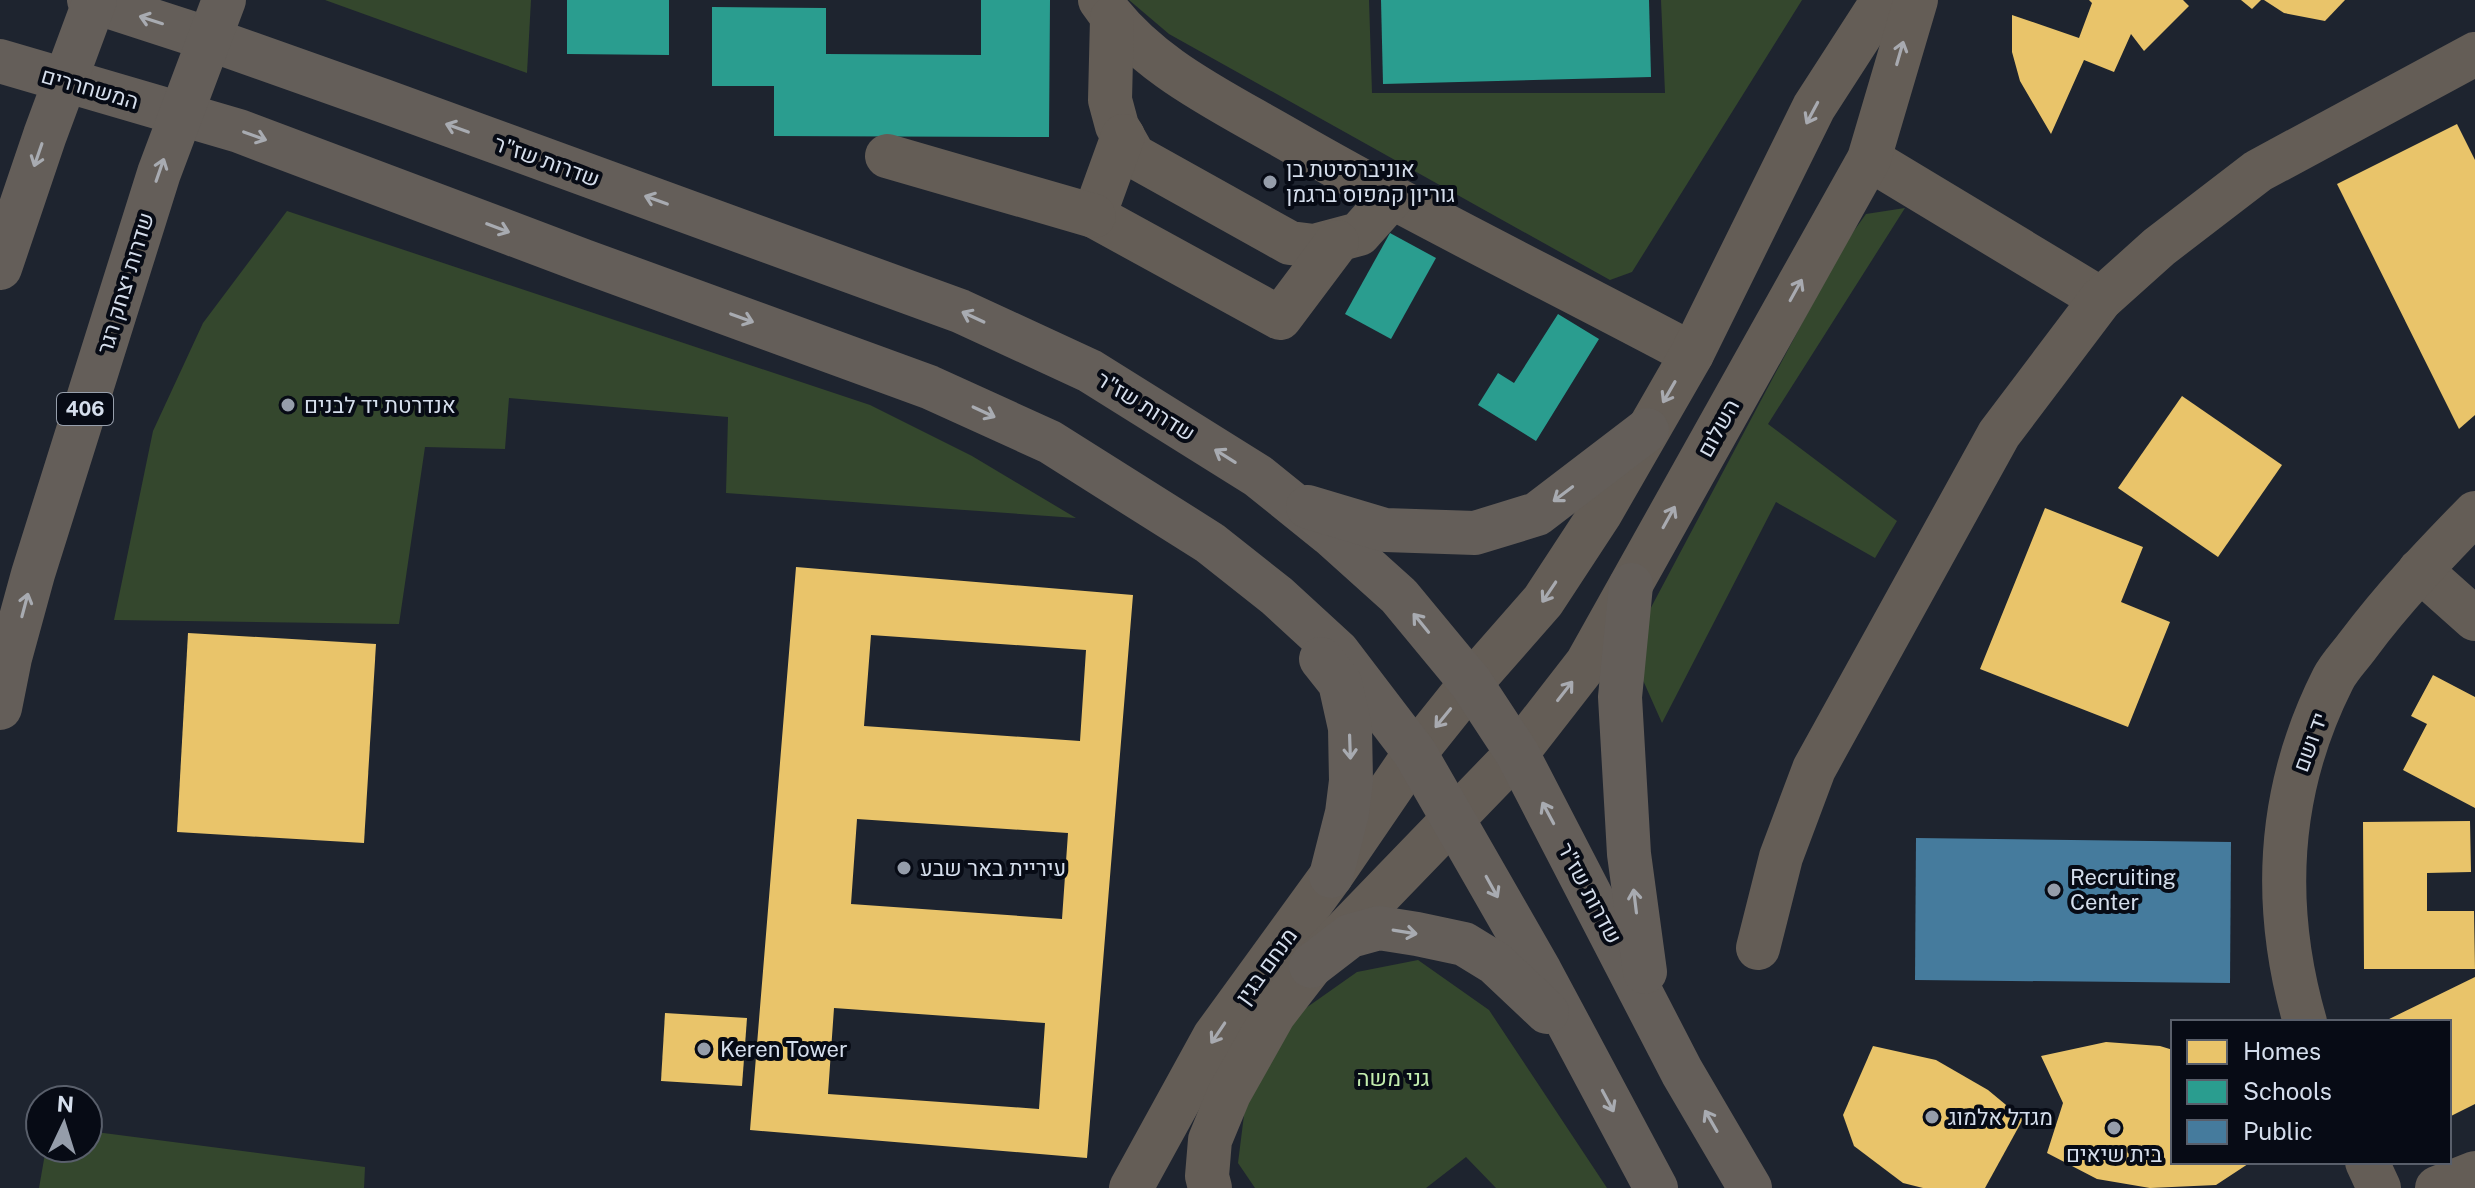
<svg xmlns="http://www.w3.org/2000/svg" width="2475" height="1188" viewBox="0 0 2475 1188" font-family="'Public Sans',Heebo,sans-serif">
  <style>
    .green { fill: #34472d }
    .homes { fill: #e9c46a; fill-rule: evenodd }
    .schools { fill: #2a9d8f }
    .public { fill: #457b9d }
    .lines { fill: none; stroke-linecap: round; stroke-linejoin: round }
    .minor { stroke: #645d56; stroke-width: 44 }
    .major { stroke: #645e59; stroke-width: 44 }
    .oneway { stroke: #a8abb1 }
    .oneway2 { stroke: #a8aab0 }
    .poi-dot { fill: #959daa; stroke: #070b15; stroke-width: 3 }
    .labels { text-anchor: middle; stroke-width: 8; stroke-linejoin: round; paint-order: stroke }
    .shield { fill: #070b15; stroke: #979fac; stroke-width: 2 }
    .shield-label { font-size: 20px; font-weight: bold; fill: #d5deec }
    .street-label { font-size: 22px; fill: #d5deec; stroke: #070b15 }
    .poi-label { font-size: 22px; fill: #d5deec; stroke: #070b15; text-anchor: start }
    .park-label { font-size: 22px; fill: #c4edaf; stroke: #070b15 }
  </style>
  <rect width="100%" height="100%" fill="#1e242f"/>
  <g class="green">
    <polygon points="325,0 531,0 527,73"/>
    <polygon points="1129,0 1369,0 1372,93 1665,93 1661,0 1802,0 1632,272 1610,280 1169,34"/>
    <polygon points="1905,208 1768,424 1897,521 1875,558 1776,502 1662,723 1638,669 1638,632 1843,246 1866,214"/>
    <polygon points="287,211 870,405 972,456 1076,518 726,493 728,417 509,398 505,449 425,447 399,624 114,620 153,431 203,323"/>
    <polygon points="1418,960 1489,1010 1607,1188 1496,1188 1466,1157 1426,1188 1255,1188 1238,1163 1245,1107 1296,1015 1357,972"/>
    <polygon points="88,1131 365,1167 364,1188 39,1188 46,1148 88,1148"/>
  </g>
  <g class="homes">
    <polygon points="2089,0 2183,0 2189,6 2144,51 2131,34 2114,72 2084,60 2051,134 2020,81 2012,52 2012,15 2079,38 2092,3"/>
    <polygon points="2241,0 2261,0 2252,9"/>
    <polygon points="2264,0 2345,0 2325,21 2284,13"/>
    <polygon points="2457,124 2475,160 2475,415 2459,429 2337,184"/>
    <polygon points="2182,396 2282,465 2218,557 2118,488"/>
    <polygon points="2045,508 2143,547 2121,602 2170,622 2128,727 1980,669"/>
    <path d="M796,567L1133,595L1087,1158L750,1130ZM871,635L1086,650L1080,741L864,726ZM857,819L1068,833L1062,919L851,904ZM834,1008L1045,1023L1039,1109L828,1094Z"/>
    <polygon points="188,633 376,644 364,843 177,832"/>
    <polygon points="2433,675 2475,697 2475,808 2403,770 2427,724 2411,716"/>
    <polygon points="2470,821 2471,872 2427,873 2427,911 2474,911 2475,969 2364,969 2363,822"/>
    <polygon points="2475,977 2475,1104 2449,1117 2449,1022 2383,1022"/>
    <polygon points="665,1013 747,1018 742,1086 661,1081"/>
    <polygon points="2106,1042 2160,1046 2173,1050 2173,1162 2251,1162 2216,1185 2150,1188 2097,1179 2047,1153 2063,1103 2041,1056"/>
    <polygon points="1873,1046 1936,1060 1988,1090 2023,1119 1985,1188 1923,1188 1903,1183 1854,1146 1843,1115"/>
  </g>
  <g class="schools">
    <polygon points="567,0 669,0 669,55 567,54"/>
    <polygon points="981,0 1050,0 1049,137 774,136 774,86 712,86 712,7 826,8 826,54 981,55"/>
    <polygon points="1381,0 1649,0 1651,77 1383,84"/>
    <polygon points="1390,233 1436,258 1391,339 1345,314"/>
    <polygon points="1558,314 1599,339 1536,441 1478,405 1498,373 1514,383"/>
  </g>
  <polygon class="public" points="1916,838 2231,842 2230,983 1915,980"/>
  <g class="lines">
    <g class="minor">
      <path d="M1100,0C1145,66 1222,101 1289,140C1421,216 1557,282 1692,354"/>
      <polyline points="1112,18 1110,100 1117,126 1134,156 1290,243 1314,246 1359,234 1392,197"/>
      <polyline points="1123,136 1094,216 1280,318 1337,242"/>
      <polyline points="887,156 1094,216"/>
      <polyline points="1869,159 2101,299"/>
      <polyline points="2420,570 2475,619"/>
      <polyline points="1758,948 1781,857 1814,769 1999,434 2101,299 2159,247 2258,171 2475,54"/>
      <path d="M2305,1022C2271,904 2277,790 2333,679C2339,667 2350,656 2358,645C2393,598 2434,555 2475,513"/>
      <polyline points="2367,1162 2379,1188"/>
      <polyline points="1131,1188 1214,1037 1331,876 1415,753 1471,683 1543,601 1600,514 1692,354 1814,107 1883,0"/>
      <polyline points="1210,1188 1207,1176 1210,1140 1229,1094 1274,1014 1311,966 1517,753 1587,663 1869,159 1916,0"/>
      <polyline points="2437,1188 2475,1173"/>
    </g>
    <g class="major">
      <polyline points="89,0 209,39 384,101 960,311 1090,371 1258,476 1330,534 1399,596 1471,683 1517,753 1682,1072 1750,1188"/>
      <polyline points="0,61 239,131 584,261 929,387 1050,442 1210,543 1277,596 1338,652 1415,753 1540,971 1656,1188"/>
      <polyline points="0,268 45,135 95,0"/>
      <polyline points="1308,507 1385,530 1475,533 1537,514 1647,430"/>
      <polyline points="1631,585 1620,697 1629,854 1645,972"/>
      <polyline points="1321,659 1340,683 1350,728 1351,781 1347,813 1331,876"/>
      <polyline points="0,708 10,658 33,574 159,173 224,0"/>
      <polyline points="1311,966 1350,936 1379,928 1417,934 1464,944 1495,963 1547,1012"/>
    </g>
  </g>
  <defs><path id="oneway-shaft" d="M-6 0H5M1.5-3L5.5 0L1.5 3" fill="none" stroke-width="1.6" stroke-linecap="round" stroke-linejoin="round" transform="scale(2)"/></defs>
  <g class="oneway">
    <use href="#oneway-shaft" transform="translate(151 20) rotate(-162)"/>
    <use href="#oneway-shaft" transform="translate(457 128) rotate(-160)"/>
    <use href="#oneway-shaft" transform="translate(255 136) rotate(20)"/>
    <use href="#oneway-shaft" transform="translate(38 155) rotate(109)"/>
    <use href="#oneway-shaft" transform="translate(160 170) rotate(-71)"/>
    <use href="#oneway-shaft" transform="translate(656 200) rotate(-160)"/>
    <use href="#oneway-shaft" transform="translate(498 228) rotate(21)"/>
    <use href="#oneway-shaft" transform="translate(973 317) rotate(-155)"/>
    <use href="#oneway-shaft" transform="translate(742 318) rotate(20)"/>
    <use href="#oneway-shaft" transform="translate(984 412) rotate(25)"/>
    <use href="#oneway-shaft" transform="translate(1225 456) rotate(-148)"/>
    <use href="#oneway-shaft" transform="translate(1563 494) rotate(143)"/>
    <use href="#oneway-shaft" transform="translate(25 605) rotate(-75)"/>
    <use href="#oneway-shaft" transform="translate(1421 623) rotate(-129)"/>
    <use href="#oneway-shaft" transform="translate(1350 747) rotate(88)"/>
    <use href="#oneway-shaft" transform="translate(1548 813) rotate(-118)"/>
    <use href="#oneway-shaft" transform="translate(1492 887) rotate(61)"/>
    <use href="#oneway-shaft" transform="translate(1635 901) rotate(-97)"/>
    <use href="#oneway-shaft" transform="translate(1405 932) rotate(9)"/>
    <use href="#oneway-shaft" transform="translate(1608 1101) rotate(62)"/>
    <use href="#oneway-shaft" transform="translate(1711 1121) rotate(-120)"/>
  </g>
  <g class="oneway2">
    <use href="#oneway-shaft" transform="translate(1900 53) rotate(-74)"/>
    <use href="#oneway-shaft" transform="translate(1812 113) rotate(118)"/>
    <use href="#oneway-shaft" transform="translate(1796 290) rotate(-61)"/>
    <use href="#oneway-shaft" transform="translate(1669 392) rotate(120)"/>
    <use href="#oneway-shaft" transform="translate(1669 517) rotate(-61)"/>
    <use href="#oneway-shaft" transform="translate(1549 592) rotate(124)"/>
    <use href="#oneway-shaft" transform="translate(1565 691) rotate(-52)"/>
    <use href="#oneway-shaft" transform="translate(1443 718) rotate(129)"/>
    <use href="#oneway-shaft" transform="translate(1218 1033) rotate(124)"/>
  </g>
  <g class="poi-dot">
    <circle cx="1270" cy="182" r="8"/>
    <circle cx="288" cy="405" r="8"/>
    <circle cx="904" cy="868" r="8"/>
    <circle cx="2054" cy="890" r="8"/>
    <circle cx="704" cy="1049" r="8"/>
    <circle cx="1932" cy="1117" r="8"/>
    <circle cx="2114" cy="1128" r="8"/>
  </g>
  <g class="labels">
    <rect class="shield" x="57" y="393" width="56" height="32" rx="6"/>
    <g class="shield-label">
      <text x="85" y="416">406</text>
    </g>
    <g class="street-label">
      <text transform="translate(90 88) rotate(16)" y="8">המשחררים</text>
      <text transform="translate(547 161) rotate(20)" y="8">שדרות שז"ר</text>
      <text transform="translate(125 283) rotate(-73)" y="8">שדרות יצחק רגר</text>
      <text transform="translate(1146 406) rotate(32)" y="8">שדרות שז"ר</text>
      <text transform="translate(1718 428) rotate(-61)" y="8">השלום</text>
      <text transform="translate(2310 742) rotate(-70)" y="8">יד ושם</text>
      <text transform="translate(1590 893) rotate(62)" y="8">שדרות שז"ר</text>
      <text transform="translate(1266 966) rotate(-54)" y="8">מנחם בגין</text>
    </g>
    <g class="poi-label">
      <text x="1286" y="177">אוניברסיטת בן<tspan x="1286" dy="25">גוריון קמפוס ברגמן</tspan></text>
      <text x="304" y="413">אנדרטת יד לבנים</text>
      <text x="920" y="876">עיריית באר שבע</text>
      <text x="2070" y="885">Recruiting<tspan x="2070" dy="25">Center</tspan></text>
      <text x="720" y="1057">Keren Tower</text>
      <text x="1948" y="1125">מגדל אלמוג</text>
      <text x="2114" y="1162" text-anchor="middle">בית שיאים</text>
    </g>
    <g class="park-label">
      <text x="1393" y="1086">גני משה</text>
    </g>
  </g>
  <rect x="2171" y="1020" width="280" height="144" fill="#070b15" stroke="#595f6b" stroke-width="2"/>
  <rect x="2187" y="1040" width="40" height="24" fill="#e9c46a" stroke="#595f6b" stroke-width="2"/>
  <text x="2243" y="1060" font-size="24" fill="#d5deec">Homes</text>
  <rect x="2187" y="1080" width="40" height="24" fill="#2a9d8f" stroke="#595f6b" stroke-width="2"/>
  <text x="2243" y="1100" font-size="24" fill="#d5deec">Schools</text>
  <rect x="2187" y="1120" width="40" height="24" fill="#457b9d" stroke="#595f6b" stroke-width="2"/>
  <text x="2243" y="1140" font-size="24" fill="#d5deec">Public</text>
  <g transform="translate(64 1124) rotate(4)"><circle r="38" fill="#070b15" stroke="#595f6b" stroke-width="2"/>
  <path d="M0-6L14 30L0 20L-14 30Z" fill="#959daa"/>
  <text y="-12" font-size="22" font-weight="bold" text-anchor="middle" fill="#d5deec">N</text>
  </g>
</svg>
